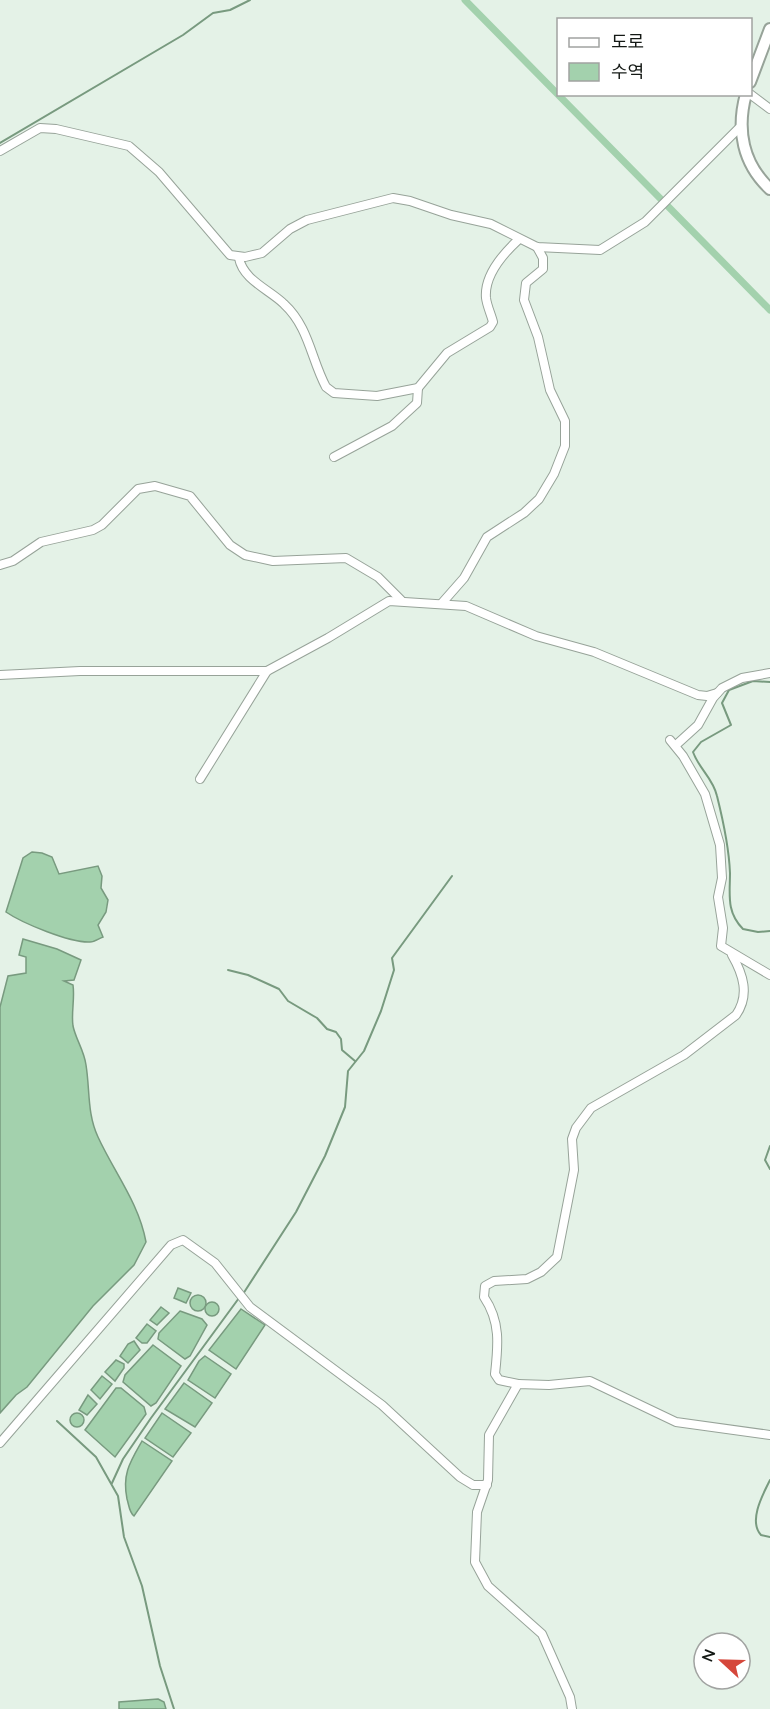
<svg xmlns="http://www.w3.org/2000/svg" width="770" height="1709" viewBox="0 0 770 1709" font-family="Quicksand,'Noto Sans KR',sans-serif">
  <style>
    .water { fill: #a3d1ad; stroke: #789a7f; stroke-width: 1.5 }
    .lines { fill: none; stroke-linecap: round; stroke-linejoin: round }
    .stream { stroke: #789a7f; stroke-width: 2 }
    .canal { stroke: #a3d1ad; stroke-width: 7 }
    .minor-casing { stroke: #97a399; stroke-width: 10 }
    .tertiary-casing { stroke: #97a399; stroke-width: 14 }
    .minor { stroke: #fff; stroke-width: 8 }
    .tertiary { stroke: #fff; stroke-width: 10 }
  </style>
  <rect width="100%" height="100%" fill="#e4f2e7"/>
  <g class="water">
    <path d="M32,852L42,853L52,857L59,874L98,866L102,876L101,888L108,900L106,912L98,925L103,937C98,939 95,942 90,942C70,943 22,923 6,912L23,858Z"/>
    <path d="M23,939L57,949L81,960L74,980L64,981L73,985C75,999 71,1013 73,1026C76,1040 84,1050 86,1065C90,1089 87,1114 98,1137C114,1172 139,1203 146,1242L134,1265L93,1306L27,1387L16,1395L0,1413V1007L8,976L26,973V957L19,955Z"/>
    <polygon points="178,1288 191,1293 186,1303 174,1298"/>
    <circle cx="198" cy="1303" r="8"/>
    <circle cx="212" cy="1309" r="7"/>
    <polygon points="161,1307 169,1313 157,1325 150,1320"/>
    <polygon points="241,1309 265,1325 236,1369 209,1350"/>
    <polygon points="180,1311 202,1319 207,1325 190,1356 185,1359 158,1339 159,1333"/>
    <polygon points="147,1324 156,1331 147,1343 142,1343 136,1338"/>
    <polygon points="134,1341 140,1350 128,1363 120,1356 128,1344"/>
    <polygon points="153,1345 181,1366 156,1403 151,1406 123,1382 125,1375"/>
    <polygon points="205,1356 231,1374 215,1398 188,1380 199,1361"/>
    <polygon points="116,1360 124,1364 124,1368 115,1381 105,1372"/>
    <polygon points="102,1376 112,1384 100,1399 91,1390"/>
    <polygon points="184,1383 212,1403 195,1427 165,1409"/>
    <polygon points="116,1388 121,1388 144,1407 146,1414 115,1457 85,1430"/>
    <polygon points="88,1395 97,1404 87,1415 79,1410"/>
    <circle cx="77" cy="1420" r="7"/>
    <polygon points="162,1413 191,1433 173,1457 145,1438"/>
    <path d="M142,1441L172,1461L134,1516C129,1512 129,1505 127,1499C122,1474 130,1462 142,1441Z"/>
    <polygon points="158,1699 164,1702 166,1709 119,1709 119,1702"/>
  </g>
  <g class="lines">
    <g class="stream">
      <polyline points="0,143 183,35 213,13 230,10 250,0"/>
      <path d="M770,682L753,681L729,690L722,703L731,725L701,742L693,752C699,769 713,778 717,796C723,820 729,848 730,873C730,894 726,912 743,929L758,932L770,931"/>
      <polyline points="228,970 248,975 279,989 288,1001 317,1018 327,1029 336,1032 341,1039 342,1050 355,1061"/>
      <polyline points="770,1146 765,1160 770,1169"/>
      <polyline points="243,1294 296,1212 325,1156 345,1107 348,1071 364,1051 381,1011 394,970 392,958 452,876"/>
      <polyline points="57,1421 96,1457 118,1496 124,1537 142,1586 160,1666 174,1709"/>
      <path d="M770,1480C763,1494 748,1521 761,1535L770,1537"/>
      <polyline points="112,1483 123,1459 151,1418 239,1298"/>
    </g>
    <polyline class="canal" points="465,0 770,310"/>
    <defs>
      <g id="minor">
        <polyline points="750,94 770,109"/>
        <polyline points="0,151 40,128 56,129 129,146 159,172 230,255 245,257 262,253 290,229 307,220 393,198 410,201 451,215 491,224 537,247 600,250 645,222 741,126"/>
        <path d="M239,258C243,280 270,290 284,304C309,327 311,359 326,387L334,393L377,396L418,388L447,353L490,327L493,322C491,314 487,306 486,298C484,276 503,254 518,240"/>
        <polyline points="334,457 392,426 417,403 418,388"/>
        <polyline points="0,565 13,561 41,542 93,530 102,525 138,489 155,486 190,496 230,545 245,555 273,561 346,558 378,577 401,600"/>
        <polyline points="442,603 464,578 487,537 524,513 539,499 554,474 565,446 565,421 550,390 538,337 524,300 526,283 543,269 543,258 537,247"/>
        <polyline points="0,675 80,671 267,671"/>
        <polyline points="670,740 683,756 705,794 720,845 722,878 718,897 723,928 721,946 770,975"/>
        <polyline points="676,745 698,725 713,698 722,688 742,678 770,673"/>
        <polyline points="200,779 267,671 328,638 389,601 466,606 536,636 594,652 698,695 707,696 717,693"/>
        <path d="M518,1384L499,1380L495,1374C498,1346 501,1322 484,1297L485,1286L494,1281L527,1279L541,1272L557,1257L574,1170L572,1139L576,1128L591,1108L684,1055L736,1015C750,995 743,974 732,955"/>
        <polyline points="0,1443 171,1245 183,1240 215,1263 250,1307 382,1405 460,1477 473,1485 487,1485"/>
        <polyline points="572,1709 570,1697 542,1634 488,1586 475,1562 477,1512 488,1480 489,1435 518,1384 549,1385 590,1381 676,1422 770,1435"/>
      </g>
      <g id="tertiary">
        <polyline points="750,82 770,29"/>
        <path d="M746,94C736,130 743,164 770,189"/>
      </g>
    </defs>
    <use href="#minor" class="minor-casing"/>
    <use href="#tertiary" class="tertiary-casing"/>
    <use href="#minor" class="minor"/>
    <use href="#tertiary" class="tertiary"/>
  </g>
  <rect x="557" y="18" width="195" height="78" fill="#ffffff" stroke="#a1a3a1" stroke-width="1.5"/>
  <rect x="569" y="38" width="30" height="9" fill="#ffffff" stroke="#a1a3a1" stroke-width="1.5"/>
  <text x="611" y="48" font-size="18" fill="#141915">도로</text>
  <rect x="569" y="63" width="30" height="18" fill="#a3d1ad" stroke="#a1a3a1" stroke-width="1.5"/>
  <text x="611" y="78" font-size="18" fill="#141915">수역</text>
  <g transform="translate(722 1661) rotate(292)"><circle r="28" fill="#ffffff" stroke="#a1a3a1" stroke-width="1.5"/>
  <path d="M0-4.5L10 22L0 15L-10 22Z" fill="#d5473b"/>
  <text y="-9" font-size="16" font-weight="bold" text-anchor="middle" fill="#141915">N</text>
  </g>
</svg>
